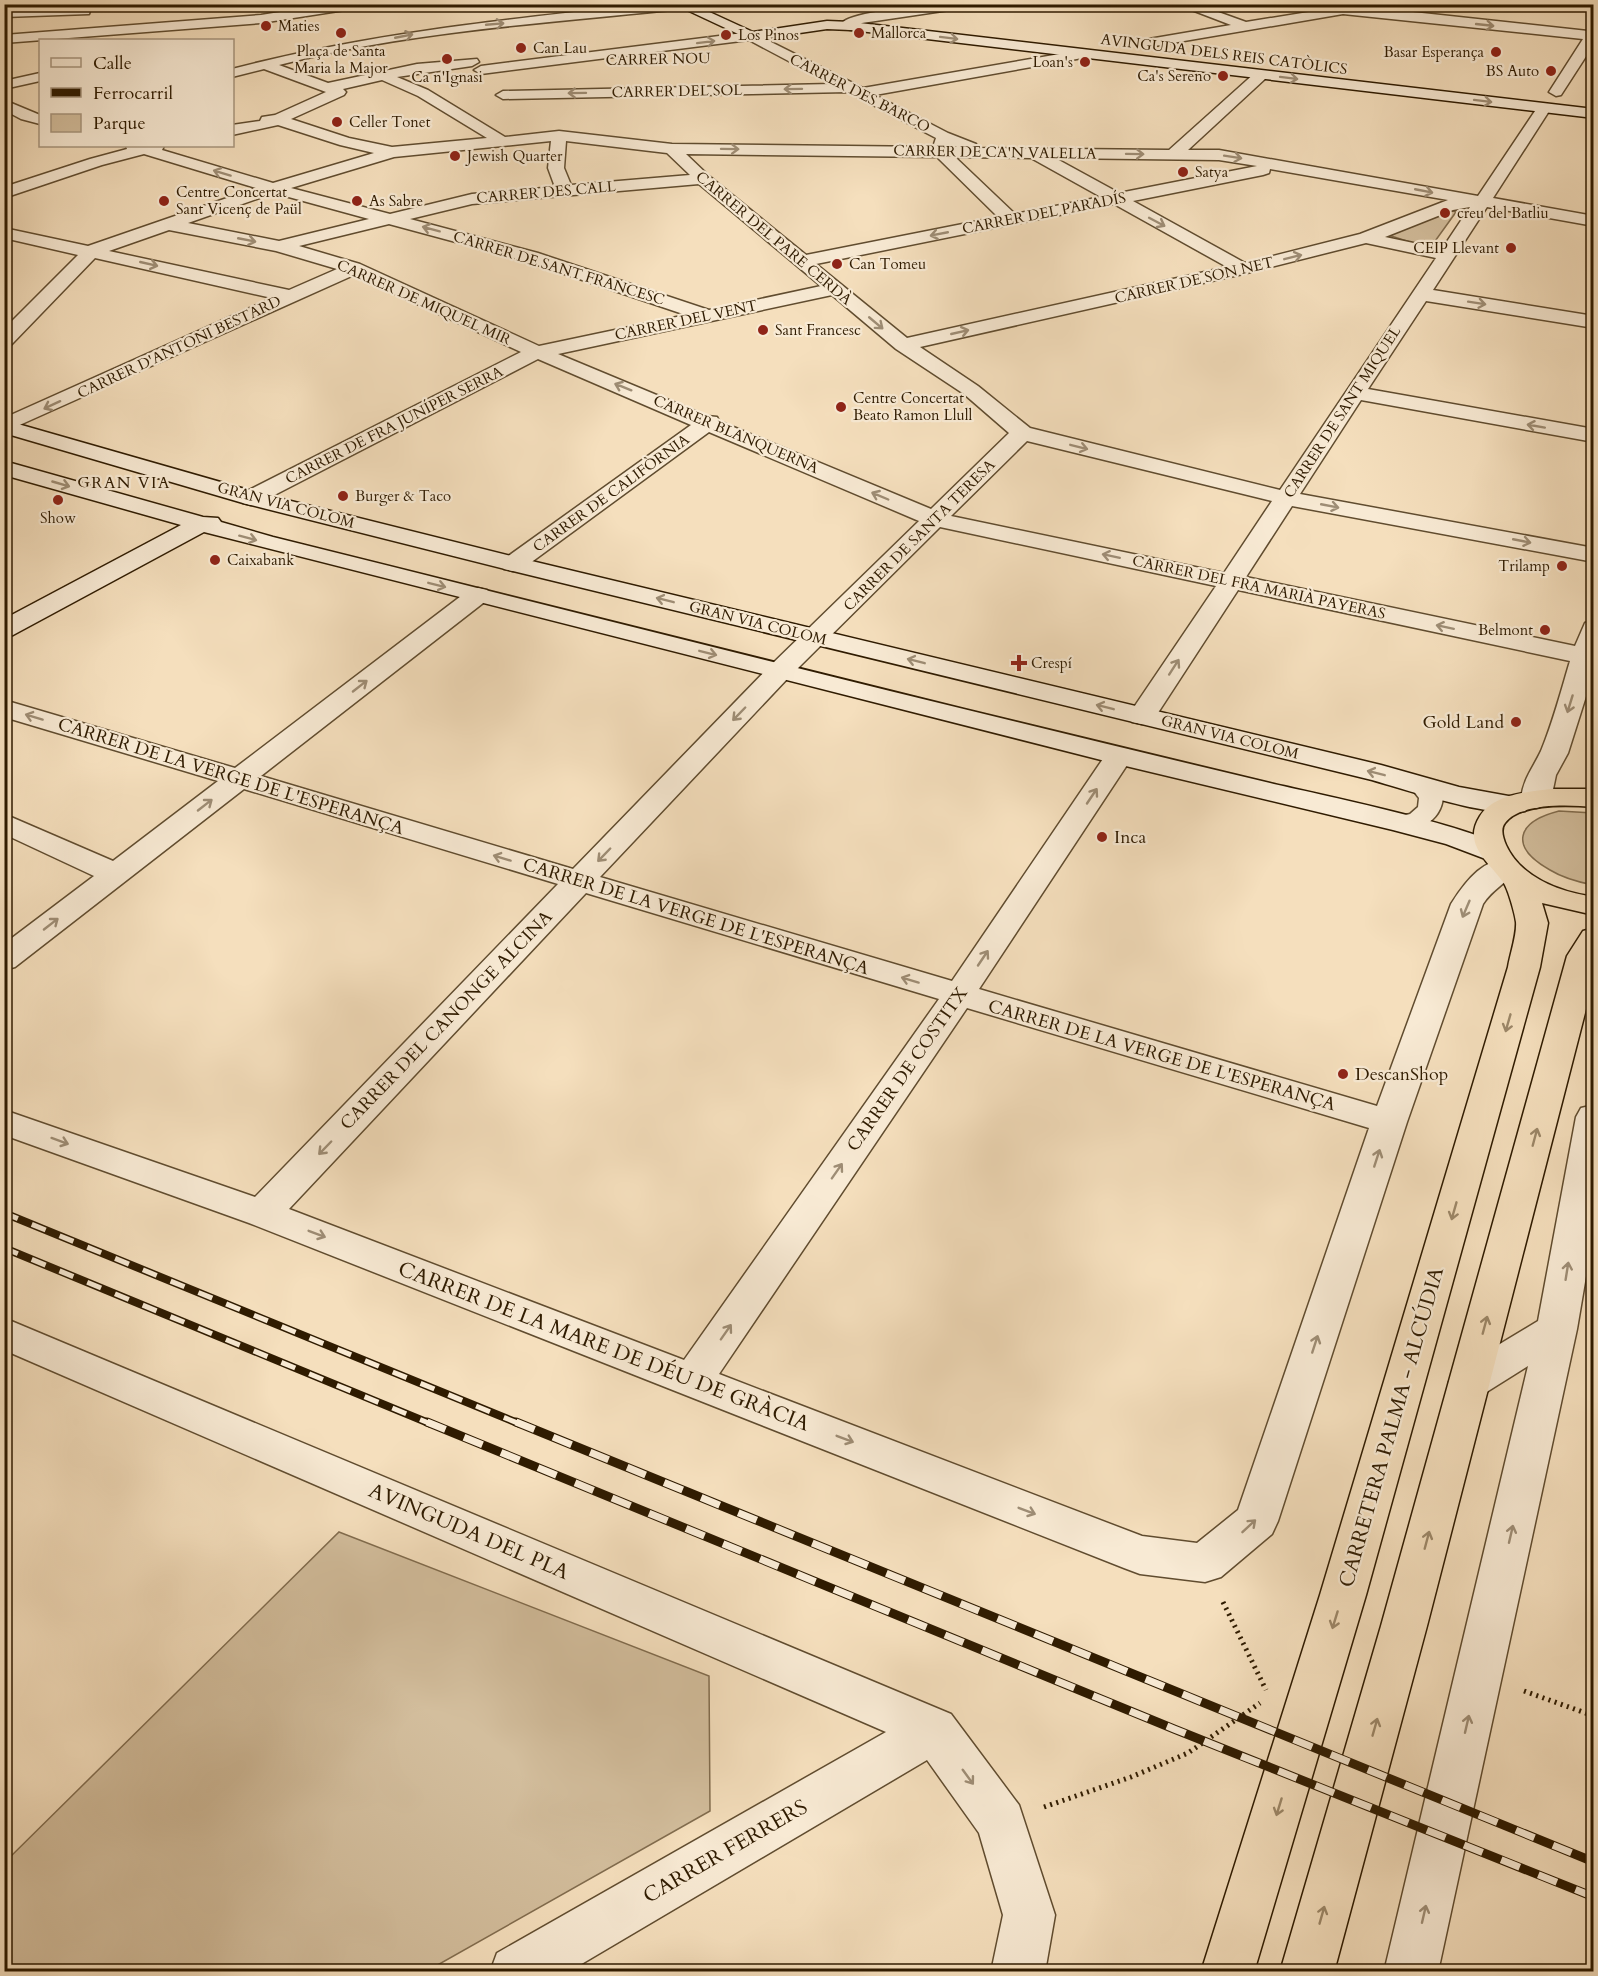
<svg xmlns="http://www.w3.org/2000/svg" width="1598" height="1976" viewBox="0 0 1598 1976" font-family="Cardo,serif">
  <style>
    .green { fill: #d3be9d; stroke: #816c4e; stroke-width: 1.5 }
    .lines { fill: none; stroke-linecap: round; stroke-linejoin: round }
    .lane-casing { stroke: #604c2f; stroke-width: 3 }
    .street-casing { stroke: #604c2f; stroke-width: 3 }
    .secondary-casing { stroke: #2f1b00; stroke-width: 3 }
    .highway-casing { stroke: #2f1b00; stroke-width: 3 }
    .path { stroke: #2f1b00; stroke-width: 5; stroke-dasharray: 2 4.5; stroke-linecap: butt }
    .lane { fill: #f8ead4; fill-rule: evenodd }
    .street { fill: #f8ead4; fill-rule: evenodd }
    .secondary { fill: #f8ead4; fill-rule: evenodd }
    .highway { fill: #f5dfbd; fill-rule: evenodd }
    .rail-far1-casing { stroke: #2f1b00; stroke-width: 8 }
    .rail-casing { stroke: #2f1b00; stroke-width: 9 }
    .rail-far1 { stroke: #f8ead4; stroke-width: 5; stroke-dasharray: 15; stroke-linecap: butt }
    .rail { stroke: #f8ead4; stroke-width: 7; stroke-dasharray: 20; stroke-linecap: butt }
    .oneway { stroke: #9e8d75 }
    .oneway2 { stroke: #9c8768 }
    .poi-dot { fill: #8f2418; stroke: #f8ead4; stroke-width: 2 }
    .labels { text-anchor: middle; stroke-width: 4.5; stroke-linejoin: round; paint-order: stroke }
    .far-poi-label { font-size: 15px; fill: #2f1b00; stroke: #f8ead4; text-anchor: start }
    .far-street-label { font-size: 15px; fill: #2f1b00; stroke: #f8ead4 }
    .far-neighbourhood-label { font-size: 16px; letter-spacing: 1.5px; fill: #2f1b00; stroke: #f8ead4 }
    .poi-label { font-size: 18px; fill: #2f1b00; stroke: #f8ead4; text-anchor: start }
    .street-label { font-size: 18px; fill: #2f1b00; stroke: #f8ead4 }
    .near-street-label { font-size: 21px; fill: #2f1b00; stroke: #f8ead4 }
  </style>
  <rect width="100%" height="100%" fill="#f5dfbd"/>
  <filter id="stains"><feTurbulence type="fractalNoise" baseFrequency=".00333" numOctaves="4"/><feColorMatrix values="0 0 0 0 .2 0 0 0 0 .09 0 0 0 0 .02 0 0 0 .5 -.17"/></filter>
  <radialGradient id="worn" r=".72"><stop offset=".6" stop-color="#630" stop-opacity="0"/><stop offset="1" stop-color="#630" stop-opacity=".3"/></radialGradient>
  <g class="green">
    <polygon points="1448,209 1456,212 1433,244 1419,245 1385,234"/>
    <path d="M1559,811L1593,813V885C1578,882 1563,878 1550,870C1509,847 1516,822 1559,811Z"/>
    <polygon points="339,1532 709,1676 710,1811 427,1971 5,1971 5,1862"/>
  </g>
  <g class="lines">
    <defs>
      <path id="lane" d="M1421,778L1429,780L1443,797C1441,823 1415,834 1391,828L1388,823L1391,818L1410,814L1418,807L1419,798L1409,785L1413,780Z"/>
      <g id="street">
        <polygon points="330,4 364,4 358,8 261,23 4,43 4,35 261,15"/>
        <path d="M649,4L688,5L682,9C548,23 410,31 279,65L328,83L417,64L477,59L479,62L472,66L397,77L428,90L505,137L559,131L672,144L933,147L936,138L848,92L503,99L496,95L503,91L832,84L749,40L481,74L474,70L481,66L751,32L863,88L1083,50L1090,54L1088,57L875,95L948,133L976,144L977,148L1169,150L1256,72H1266L1268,75L1266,78L1188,150H1219L1478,196L1539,105L1544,104L1551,108L1493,198L1594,216V226L1487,207L1433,290L1594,316V328L1426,301L1368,389L1594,429V442L1361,400L1300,494L1594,548V562L1292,506L1246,577L1575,646L1585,623L1594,620V671L1568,753L1556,775L1551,799L1546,805L1536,808L1526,805L1521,799C1523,779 1533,768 1541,751C1553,722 1561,691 1570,661L1238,590L1152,722L1142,724L1132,722L1128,716L1216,586L940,527L788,678L600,877L952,981L1109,750L1119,748L1129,750L1133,756L979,989L1377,1106L1451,904C1465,882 1486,853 1515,861L1519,867C1509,882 1492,889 1483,904L1407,1122L1278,1521L1272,1534L1221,1577L1205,1582L1140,1574L1124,1568L249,1223L4,1135V1110L255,1197L558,884L244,789L15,967L4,970V944L94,876L4,834V814L113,861L218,781L4,717V700L235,768L469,590L478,588L487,590L490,595L487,600L261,776L573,869L770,666L919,521L709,432L522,569L513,571L504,569L501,564L504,559L691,425L538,359L259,503L251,505L243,503L240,498L243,493L521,352L354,275L4,432V418L272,298L95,258L11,345L4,347V329L78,255L4,238V228L88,246L256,188L144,154L102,165L4,198V187L90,159L127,149L126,146H164L162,150L273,183L374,153L340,145L278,125L232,135V125L260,121L262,117L275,115L326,92L264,69L232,77V69C369,33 509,19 649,4ZM382,80L418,96L487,138L392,147L349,138L291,119L344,95L346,92L343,89ZM551,141L548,168L555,187L472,194L390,214L291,188L394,157ZM566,141L667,153L690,175L571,185L564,168ZM949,144L957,147H949ZM686,154L937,157L998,217L806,255L709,176ZM955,157L1031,158L1101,197L1015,214ZM1055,158L1219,160L1257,166L1119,193ZM1270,169L1448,200L1360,234L1245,263L1133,201L1263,175L1269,173ZM699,184L821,286L709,310L538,253L410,219L472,204ZM274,193L369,219L279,241L188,223ZM1114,204L1227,267L907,338L816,264ZM1470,207L1442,249L1385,237L1453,210ZM389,224L526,261L686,315L539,346L360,264L299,246ZM169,230L276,251L337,269L289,290L109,251ZM1366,243L1436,258L1280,490L1030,428L978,386L920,347L1243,274ZM832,295L896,349L964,394L1009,433L931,509L719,421L717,417L707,416L558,354ZM1027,441L1272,501L1224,573L951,516ZM586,893L939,999L684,1360L289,1209ZM967,1008L1369,1128L1238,1510L1197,1543L1142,1536L719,1374Z"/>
        <path d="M933,4H969L963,8L862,23L851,30L846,29L843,22C854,12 915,7 933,4Z"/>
        <polygon points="1176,4 1196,4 1246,22 1327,9 1319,4 1348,5 1588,31 1594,29 1594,44 1561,95 1556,96 1549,92 1583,39 1343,14 1143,48 1138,47 1136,44 1138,41 1143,40 1231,25"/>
        <polygon points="84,7 89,8 90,11 89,14 4,17 4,9"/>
        <polygon points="40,73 40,81 4,89 4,81"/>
        <polygon points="4,100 40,115 40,124 21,119 4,110"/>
        <polygon points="1594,1105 1594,1229 1577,1329 1438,1972 1384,1972 1528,1366 1485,1393 1470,1398 1455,1393 1449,1382 1455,1371 1538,1321 1576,1117 1581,1108"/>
        <polygon points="4,1318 951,1714 1019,1805 1055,1915 1045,1972 991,1972 1003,1915 979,1833 927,1760 568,1972 490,1972 497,1953 886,1732 4,1350"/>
      </g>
      <g id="secondary">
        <polygon points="674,4 692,4 753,32 827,21 851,22 1594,109 1594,118 851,30 827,29 751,40"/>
        <path d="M4,420L259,493L515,557L1381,765L1459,787L1525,799L1530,805L1525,811C1493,819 1407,790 1372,780L513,571L243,503L4,433Z"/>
        <path d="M4,461L203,517L218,518L221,522L273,537C606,620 937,704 1270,783C1307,792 1494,830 1509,852L1505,858L1494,861L1483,858L1446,844L1393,830L1109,762L204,532L13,635L4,638V619L181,525L4,475Z"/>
      </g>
      <g id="highway">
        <path d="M1551,789H1594V807C1570,805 1521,802 1505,823C1500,829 1503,838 1506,845C1521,878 1560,892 1594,897V915L1542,903L1548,923L1540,967L1366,1595L1254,1972H1201L1320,1595L1508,967C1510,954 1517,935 1516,922C1515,914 1508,888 1503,882C1488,861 1462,844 1480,816C1494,794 1528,792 1551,789Z"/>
        <polygon points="1594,928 1594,978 1427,1626 1334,1972 1280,1972 1381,1626 1567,956 1583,931"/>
      </g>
    </defs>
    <use href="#lane" class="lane-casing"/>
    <use href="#street" class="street-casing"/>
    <use href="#secondary" class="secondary-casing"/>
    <use href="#highway" class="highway-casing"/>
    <g class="path">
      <polyline points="1223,1602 1266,1690"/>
      <polyline points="1524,1691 1594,1716"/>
      <polyline points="1044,1807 1131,1777 1188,1753 1260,1703"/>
    </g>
    <use href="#lane" class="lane"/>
    <use href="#street" class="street"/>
    <use href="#secondary" class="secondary"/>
    <use href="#highway" class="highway"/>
    <defs>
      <g id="rail-far1">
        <polyline points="4,1213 520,1424"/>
        <polyline points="4,1248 431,1424"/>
      </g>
      <g id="rail">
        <polyline points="427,1422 1174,1729 1594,1897"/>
        <polyline points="516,1422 1594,1862"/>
      </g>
    </defs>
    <use href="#rail-far1" class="rail-far1-casing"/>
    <use href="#rail" class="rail-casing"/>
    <use href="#rail-far1" class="rail-far1"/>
    <use href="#rail" class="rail"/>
  </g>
  <defs><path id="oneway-shaft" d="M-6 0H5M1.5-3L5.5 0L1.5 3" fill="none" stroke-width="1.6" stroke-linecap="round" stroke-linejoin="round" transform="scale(1.5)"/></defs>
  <g class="oneway">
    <use href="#oneway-shaft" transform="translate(495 24) rotate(-5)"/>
    <use href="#oneway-shaft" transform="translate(1485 25) rotate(6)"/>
    <use href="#oneway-shaft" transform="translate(404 36) rotate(-11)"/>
    <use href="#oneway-shaft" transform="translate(949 38) rotate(7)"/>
    <use href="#oneway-shaft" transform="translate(706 42) rotate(-7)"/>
    <use href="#oneway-shaft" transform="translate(1289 78) rotate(7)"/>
    <use href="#oneway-shaft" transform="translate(793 89) rotate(179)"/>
    <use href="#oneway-shaft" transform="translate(577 93) rotate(179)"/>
    <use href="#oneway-shaft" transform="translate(1483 101) rotate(7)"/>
    <use href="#oneway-shaft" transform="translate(730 149) rotate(1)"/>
    <use href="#oneway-shaft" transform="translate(1135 154) rotate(1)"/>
    <use href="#oneway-shaft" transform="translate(1233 157) rotate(9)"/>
    <use href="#oneway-shaft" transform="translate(222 173) rotate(-163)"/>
    <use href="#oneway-shaft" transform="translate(1424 191) rotate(11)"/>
    <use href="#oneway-shaft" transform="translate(1157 222) rotate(28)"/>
    <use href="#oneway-shaft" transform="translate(431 229) rotate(-165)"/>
    <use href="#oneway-shaft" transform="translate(939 234) rotate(169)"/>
    <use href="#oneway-shaft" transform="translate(247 240) rotate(11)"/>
    <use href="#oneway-shaft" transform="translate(1293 257) rotate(-14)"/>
    <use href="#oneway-shaft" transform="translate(149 264) rotate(13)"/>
    <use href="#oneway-shaft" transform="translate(1477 303) rotate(9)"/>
    <use href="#oneway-shaft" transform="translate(876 323) rotate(40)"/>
    <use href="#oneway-shaft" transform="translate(960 332) rotate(-13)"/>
    <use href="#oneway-shaft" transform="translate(623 387) rotate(-158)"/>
    <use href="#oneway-shaft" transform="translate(52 405) rotate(155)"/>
    <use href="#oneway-shaft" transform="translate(1536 426) rotate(-170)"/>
    <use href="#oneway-shaft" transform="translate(1079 447) rotate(14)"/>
    <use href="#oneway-shaft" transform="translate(61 484) rotate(16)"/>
    <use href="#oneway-shaft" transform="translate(880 496) rotate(-157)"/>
    <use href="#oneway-shaft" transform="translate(1330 506) rotate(11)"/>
    <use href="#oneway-shaft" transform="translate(248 538) rotate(15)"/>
    <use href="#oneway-shaft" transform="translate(1522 541) rotate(11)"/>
    <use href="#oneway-shaft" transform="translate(1111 556) rotate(-168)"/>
    <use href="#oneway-shaft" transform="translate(437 585) rotate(14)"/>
    <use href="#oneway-shaft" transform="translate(665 600) rotate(-166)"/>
    <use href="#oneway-shaft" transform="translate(1445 627) rotate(-168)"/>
    <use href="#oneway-shaft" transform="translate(708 653) rotate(14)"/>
    <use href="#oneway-shaft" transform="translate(916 661) rotate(-166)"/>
    <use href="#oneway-shaft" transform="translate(1174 667) rotate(-57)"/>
    <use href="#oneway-shaft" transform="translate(360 686) rotate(-38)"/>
    <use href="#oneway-shaft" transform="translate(1570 704) rotate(107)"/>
    <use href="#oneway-shaft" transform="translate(1105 707) rotate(-166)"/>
    <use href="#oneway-shaft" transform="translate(739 714) rotate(134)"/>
    <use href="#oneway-shaft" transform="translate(34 717) rotate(-163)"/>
    <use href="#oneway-shaft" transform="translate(1376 773) rotate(-166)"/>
    <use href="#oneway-shaft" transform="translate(1092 796) rotate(-56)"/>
    <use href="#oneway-shaft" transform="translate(205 805) rotate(-38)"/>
    <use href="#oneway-shaft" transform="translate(604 855) rotate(134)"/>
    <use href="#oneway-shaft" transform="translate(502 858) rotate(-163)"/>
    <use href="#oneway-shaft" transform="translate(1466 909) rotate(113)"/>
    <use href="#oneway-shaft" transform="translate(51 924) rotate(-38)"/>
    <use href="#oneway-shaft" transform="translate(983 958) rotate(-56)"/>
    <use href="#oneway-shaft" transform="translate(910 980) rotate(-163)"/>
    <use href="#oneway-shaft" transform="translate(60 1141) rotate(20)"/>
    <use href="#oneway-shaft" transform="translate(325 1148) rotate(134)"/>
    <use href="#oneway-shaft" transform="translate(1377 1158) rotate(-72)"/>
    <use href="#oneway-shaft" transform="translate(837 1171) rotate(-55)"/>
    <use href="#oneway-shaft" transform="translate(317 1234) rotate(21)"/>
    <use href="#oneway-shaft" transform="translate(1567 1271) rotate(-81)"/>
    <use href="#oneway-shaft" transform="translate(726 1332) rotate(-55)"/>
    <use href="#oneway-shaft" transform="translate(1315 1344) rotate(-72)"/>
    <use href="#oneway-shaft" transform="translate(845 1439) rotate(21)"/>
    <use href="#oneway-shaft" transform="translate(1027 1511) rotate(21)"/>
    <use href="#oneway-shaft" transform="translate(1249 1526) rotate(-43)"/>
    <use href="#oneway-shaft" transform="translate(1511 1534) rotate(-77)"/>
    <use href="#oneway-shaft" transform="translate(1467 1724) rotate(-77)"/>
    <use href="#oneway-shaft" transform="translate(968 1777) rotate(54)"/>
    <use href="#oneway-shaft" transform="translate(1424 1914) rotate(-77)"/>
  </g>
  <g class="oneway2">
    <use href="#oneway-shaft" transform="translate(1508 1023) rotate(106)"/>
    <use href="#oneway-shaft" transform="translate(1535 1137) rotate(-75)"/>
    <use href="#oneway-shaft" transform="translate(1454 1211) rotate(106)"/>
    <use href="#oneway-shaft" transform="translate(1485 1325) rotate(-75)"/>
    <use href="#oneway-shaft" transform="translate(1427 1540) rotate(-75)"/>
    <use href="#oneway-shaft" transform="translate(1335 1620) rotate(107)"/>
    <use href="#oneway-shaft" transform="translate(1375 1727) rotate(-74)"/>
    <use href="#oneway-shaft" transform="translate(1279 1807) rotate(107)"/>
    <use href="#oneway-shaft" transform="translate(1322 1915) rotate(-74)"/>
  </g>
  <g class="poi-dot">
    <circle cx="266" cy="26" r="6"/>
    <circle cx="341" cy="33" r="6"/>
    <circle cx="859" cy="33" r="6"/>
    <circle cx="726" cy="35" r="6"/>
    <circle cx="521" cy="48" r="6"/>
    <circle cx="1496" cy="52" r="6"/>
    <circle cx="447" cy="59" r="6"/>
    <circle cx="1085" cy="62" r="6"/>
    <circle cx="1551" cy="71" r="6"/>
    <circle cx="1223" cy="76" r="6"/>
    <circle cx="337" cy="122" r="6"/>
    <circle cx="455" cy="156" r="6"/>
    <circle cx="1183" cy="172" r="6"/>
    <circle cx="164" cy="201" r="6"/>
    <circle cx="357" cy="201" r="6"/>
    <circle cx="1445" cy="213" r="6"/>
    <circle cx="1511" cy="248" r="6"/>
    <circle cx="837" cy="264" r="6"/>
    <circle cx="763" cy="330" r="6"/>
    <circle cx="841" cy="407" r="6"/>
    <circle cx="343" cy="496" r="6"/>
    <circle cx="58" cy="500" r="6"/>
    <circle cx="215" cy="560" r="6"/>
    <circle cx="1562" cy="566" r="6"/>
    <circle cx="1545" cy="630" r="6"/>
    <path d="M1016 654h6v6h6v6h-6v6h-6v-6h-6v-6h6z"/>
    <circle cx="1516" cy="722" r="6"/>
    <circle cx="1102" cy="837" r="6"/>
    <circle cx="1343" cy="1074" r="6"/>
  </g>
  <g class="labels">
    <g class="far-poi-label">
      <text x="278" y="31">Maties</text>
      <text x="871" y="38">Mallorca</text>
      <text x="738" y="40">Los Pinos</text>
      <text x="533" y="53">Can Lau</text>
      <text x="341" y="56" text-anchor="middle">Plaça de Santa<tspan x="341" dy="17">Maria la Major</tspan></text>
      <text x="1484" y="57" text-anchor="end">Basar Esperança</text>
      <text x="1073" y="67" text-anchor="end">Loan's</text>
      <text x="1539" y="76" text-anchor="end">BS Auto</text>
      <text x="1211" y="81" text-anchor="end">Ca's Sereno</text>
      <text x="447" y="82" text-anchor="middle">Ca n'Ignasi</text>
      <text x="349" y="127">Celler Tonet</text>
      <text x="467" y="161">Jewish Quarter</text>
      <text x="1195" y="177">Satya</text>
      <text x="176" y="197">Centre Concertat<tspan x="176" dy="17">Sant Vicenç de Paül</tspan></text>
      <text x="369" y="206">As Sabre</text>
      <text x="1457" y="218">creu del Batliu</text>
      <text x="1499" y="253" text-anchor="end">CEIP Llevant</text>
      <text x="849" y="269">Can Tomeu</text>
      <text x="775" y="335">Sant Francesc</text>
      <text x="853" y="403">Centre Concertat<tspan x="853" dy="17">Beato Ramon Llull</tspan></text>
      <text x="355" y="501">Burger &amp; Taco</text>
      <text x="58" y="523" text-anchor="middle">Show</text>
      <text x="227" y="565">Caixabank</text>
      <text x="1550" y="571" text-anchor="end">Trilamp</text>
      <text x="1533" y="635" text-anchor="end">Belmont</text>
      <text x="1031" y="668">Crespí</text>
    </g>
    <g class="far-street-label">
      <text transform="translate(1224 54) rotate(7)" y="5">AVINGUDA DELS REIS CATÒLICS</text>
      <text transform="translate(658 59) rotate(-1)" y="5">CARRER NOU</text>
      <text transform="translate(677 91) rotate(-1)" y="5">CARRER DEL SOL</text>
      <text transform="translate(860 93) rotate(27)" y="5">CARRER DES BARCO</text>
      <text transform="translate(995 152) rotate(1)" y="5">CARRER DE CA'N VALELLA</text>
      <text transform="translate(546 192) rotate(-5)" y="5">CARRER DES CALL</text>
      <text transform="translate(1044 213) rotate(-11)" y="5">CARRER DEL PARADÍS</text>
      <text transform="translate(774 238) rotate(40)" y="5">CARRER DEL PARE CERDÀ</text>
      <text transform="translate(559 268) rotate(17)" y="5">CARRER DE SANT FRANCESC</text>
      <text transform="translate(1194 280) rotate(-13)" y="5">CARRER DE SON NET</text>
      <text transform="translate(424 302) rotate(24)" y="5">CARRER DE MIQUEL MIR</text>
      <text transform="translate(686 320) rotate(-12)" y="5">CARRER DEL VENT</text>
      <text transform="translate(179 347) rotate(-25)" y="5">CARRER D'ANTONI BESTARD</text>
      <text transform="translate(1342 412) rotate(-57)" y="5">CARRER DE SANT MIQUEL</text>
      <text transform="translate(394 425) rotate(-27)" y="5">CARRER DE FRA JUNÍPER SERRA</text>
      <text transform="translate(736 434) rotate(23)" y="5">CARRER BLANQUERNA</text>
      <text transform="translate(611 493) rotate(-36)" y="5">CARRER DE CALIFÒRNIA</text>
      <text transform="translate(286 505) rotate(15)" y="5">GRAN VIA COLOM</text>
      <text transform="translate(919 535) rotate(-45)" y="5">CARRER DE SANTA TERESA</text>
      <text transform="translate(1259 587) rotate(12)" y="5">CARRER DEL FRA MARIÀ PAYERAS</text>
      <text transform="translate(758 623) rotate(14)" y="5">GRAN VIA COLOM</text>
      <text transform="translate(1230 737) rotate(14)" y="5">GRAN VIA COLOM</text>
    </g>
    <g class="far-neighbourhood-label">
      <text x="124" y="488">GRAN VIA</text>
    </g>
    <g class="poi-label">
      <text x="1504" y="728" text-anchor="end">Gold Land</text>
      <text x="1114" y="843">Inca</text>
      <text x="1355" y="1080">DescanShop</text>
    </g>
    <g class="street-label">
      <text transform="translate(231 776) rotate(17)" y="6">CARRER DE LA VERGE DE L'ESPERANÇA</text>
      <text transform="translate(696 916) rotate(17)" y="6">CARRER DE LA VERGE DE L'ESPERANÇA</text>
      <text transform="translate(446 1020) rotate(-46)" y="6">CARRER DEL CANONGE ALCINA</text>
      <text transform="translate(1162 1055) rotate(16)" y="6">CARRER DE LA VERGE DE L'ESPERANÇA</text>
      <text transform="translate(907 1069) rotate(-55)" y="6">CARRER DE COSTITX</text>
    </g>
    <g class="near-street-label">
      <text transform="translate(604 1346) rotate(21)" y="7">CARRER DE LA MARE DE DÉU DE GRÀCIA</text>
      <text transform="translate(1391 1427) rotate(-74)" y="7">CARRETERA PALMA - ALCÚDIA</text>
      <text transform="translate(469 1531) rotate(23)" y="7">AVINGUDA DEL PLA</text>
      <text transform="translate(725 1851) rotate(-30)" y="7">CARRER FERRERS</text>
    </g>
  </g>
  <rect width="1598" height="1976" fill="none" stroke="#f5dfbd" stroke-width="24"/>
  <rect x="6" y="6" width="1586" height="1964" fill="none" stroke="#2f1b00" stroke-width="3"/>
  <rect x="12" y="12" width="1574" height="1952" fill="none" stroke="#2f1b00" stroke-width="1.5"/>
  <rect x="39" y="39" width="195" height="108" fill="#f8ead4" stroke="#a8977f" stroke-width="1.5"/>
  <rect x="51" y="58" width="30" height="9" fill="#f8ead4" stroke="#a8977f" stroke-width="1.5"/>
  <text x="93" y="69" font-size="18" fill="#2f1b00">Calle</text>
  <rect x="51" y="88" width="30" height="9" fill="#2f1b00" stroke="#a8977f" stroke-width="1.5"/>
  <text x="93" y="99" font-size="18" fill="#2f1b00">Ferrocarril</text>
  <rect x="51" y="114" width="30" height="18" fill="#d3be9d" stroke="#a8977f" stroke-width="1.5"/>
  <text x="93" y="129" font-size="18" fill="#2f1b00">Parque</text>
  <rect width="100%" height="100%" filter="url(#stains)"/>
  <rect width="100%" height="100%" fill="url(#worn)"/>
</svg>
